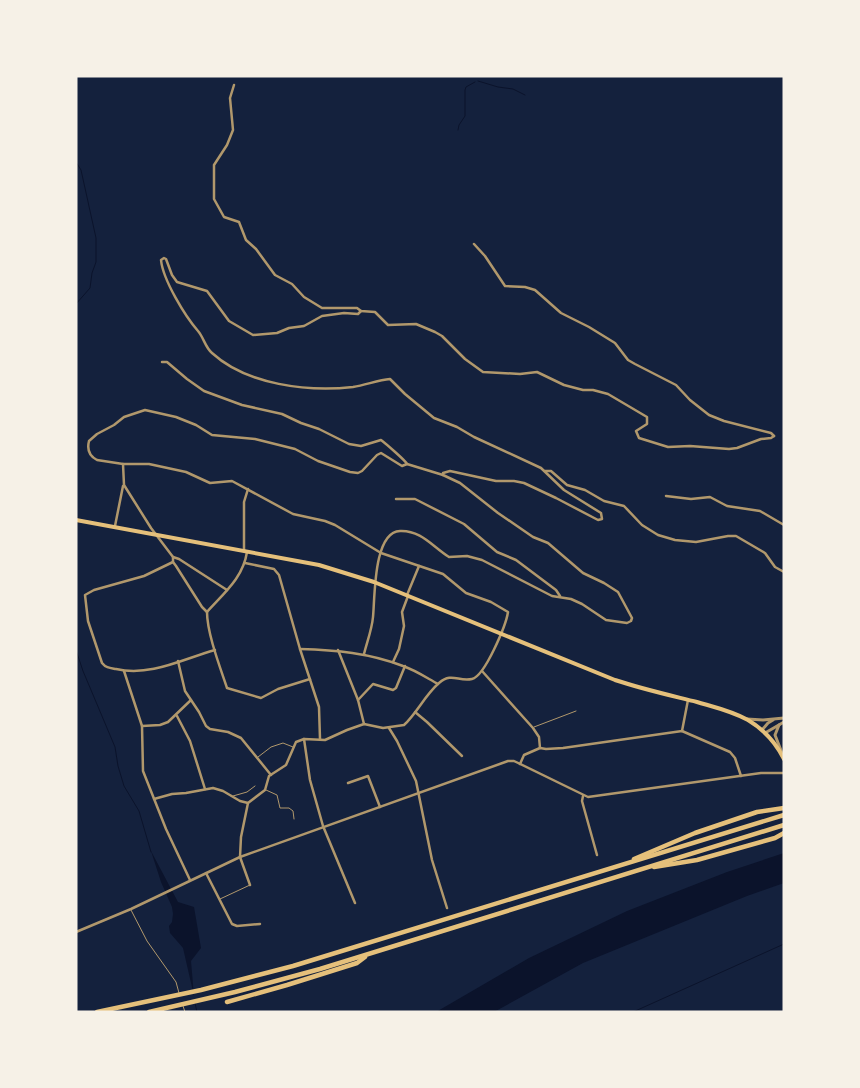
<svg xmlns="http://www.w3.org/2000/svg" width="860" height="1088" viewBox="0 0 860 1088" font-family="'Public Sans',sans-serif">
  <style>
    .water { fill: #0b132b }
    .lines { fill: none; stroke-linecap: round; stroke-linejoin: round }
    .stream { stroke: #0b132b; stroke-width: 1 }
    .service { stroke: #b1986c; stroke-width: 1 }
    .minor { stroke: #b1986c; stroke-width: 2.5 }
    .tertiary { stroke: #b1986c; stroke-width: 3 }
    .primary { stroke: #e5c07b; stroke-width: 4 }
    .motorway { stroke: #e5c07b; stroke-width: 4.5 }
  </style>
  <rect width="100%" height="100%" fill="#14213d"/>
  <g class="water">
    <polygon points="151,851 178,902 194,907 201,948 191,961 194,996 183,948 170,933 169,926 172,922 173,914 172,907 161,882"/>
    <polygon points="784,853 784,883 747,896 583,963 494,1012 436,1012 529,958 627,911 727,872"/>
  </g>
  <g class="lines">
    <g class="stream">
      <polyline points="478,81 498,87 513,89 525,95"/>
      <polyline points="458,130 459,125 465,116 465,90 466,87 475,82"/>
      <polyline points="76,162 81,170 96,238 96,262 92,273 90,288 76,304"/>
      <polyline points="76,650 83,671 115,747 118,766 124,786 139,811 151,852"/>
      <polyline points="195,1003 197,1012"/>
      <polyline points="633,1012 784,944"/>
    </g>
    <g class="service">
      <polyline points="534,727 576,711"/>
      <polyline points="258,757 271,747 283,743 293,747"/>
      <polyline points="266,790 277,795 280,808 289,808 293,811 294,819"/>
      <polyline points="233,796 247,792 255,786"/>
      <polyline points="220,899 250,885"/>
      <polyline points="131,910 147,941 176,982 179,993"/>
      <polyline points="183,1006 185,1012"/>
    </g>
    <g class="minor">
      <polyline points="234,85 230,98 233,130 227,145 214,165 214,199 224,217 239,222 246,240 256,249 275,275 292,284 304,297 322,308 357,308 361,311 375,312 388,325 416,324 435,332 442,336 465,359 483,372 520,374 537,372 564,385 583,390 593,390 608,394 647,417 647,424 636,431 639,438 668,447 690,446 729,449 737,448 761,439 771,438 774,436"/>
      <polyline points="474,244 485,256 505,286 525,287 535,290 561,313 589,327 615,343 628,360 635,364 676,385 690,400 709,415 724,421 771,433 774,436"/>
      <path d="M361,311L358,314L344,313L322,316L304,326L289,328L277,333L253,335L229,321L207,291L177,282L172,275L166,259L164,258L161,260C163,280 185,316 198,331C204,338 205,347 212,353C247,385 308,392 353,387C366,385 378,380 390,379L405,394L434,418L457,427L474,437L541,468L564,490L601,513L602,519L598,520L556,498L524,483L514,481H496L450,471L443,473V475L460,483L498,513L533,537L548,543L583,573L604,583L618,592L632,618L631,621L627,623L606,620L582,604L571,599L552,596L482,560L467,556L449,557C433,547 421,530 400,531C373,532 375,599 373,617C372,629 367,642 364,654"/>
      <path d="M162,362H167L187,379L204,391L242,405L282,414L301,423L319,429L349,444L361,446L381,440C385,443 406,461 407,464"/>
      <polyline points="123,464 124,485 151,528 173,557 173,562 176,566 202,607 207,612"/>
      <polyline points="545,471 551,471 567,485 585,490 604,501 624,506 642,525 658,535 675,540 696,542 728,536 736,536 765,553 775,567 784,572"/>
      <polyline points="666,496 691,499 710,497 727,506 760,511 784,525"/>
      <polyline points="396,499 415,499 464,524 497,552 516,560 556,590 560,596"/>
      <polyline points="115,526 123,486"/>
      <polyline points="244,550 244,502 248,489"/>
      <path d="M247,552C243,578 224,593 207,612C207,633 220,667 227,688L261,698L278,689L310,679"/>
      <polyline points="173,557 179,559 227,590"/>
      <path d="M173,562L144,576L94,590L85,595L88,621L102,663C106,668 110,668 116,669C150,677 183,659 215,650"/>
      <polyline points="245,563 274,569 279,575 300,649 319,707 320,739"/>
      <polyline points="407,595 419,566"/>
      <path d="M300,649C336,650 369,653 403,666C415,670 427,678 438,684"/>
      <polyline points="338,650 358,700 364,724"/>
      <polyline points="178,661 185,691 199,712 206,726 210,729 228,732 241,738 271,775"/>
      <polyline points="393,662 399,649 404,626 402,612 408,596"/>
      <polyline points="124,671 142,726 143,771 166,829 190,880"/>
      <polyline points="482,671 533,728 539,737 540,748"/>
      <polyline points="358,700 373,684 393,690 396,688 405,666"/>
      <polyline points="415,712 427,722 462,756"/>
      <polyline points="177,716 190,741 205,789"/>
      <polyline points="142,726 160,725 168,722 191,700"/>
      <polyline points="389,728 397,741 416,781 432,860 447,908"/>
      <polyline points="682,731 730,752 735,758 741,776"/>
      <polyline points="682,731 688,700"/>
      <polyline points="304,739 310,780 323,826 355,903"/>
      <polyline points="520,764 524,755 540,748 546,749 563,748 682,731"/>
      <polyline points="348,783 368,776 380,807"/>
      <polyline points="583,796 582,801 597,855"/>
      <polyline points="154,799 172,794 186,793 213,788 223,791 240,801 248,803"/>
      <polyline points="206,873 232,924 237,926 260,924"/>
      <path d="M250,885L240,857L241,837L248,803L265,790L269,776L286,765L296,742L304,739L325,740L347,730L364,724L383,728L404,725C417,713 425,695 439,683C452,672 458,682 472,679C485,676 506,625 508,612L491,602L466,593L443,574L381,553L335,525L325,521L293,514L232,481L210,483L186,472L149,464H123L97,460C89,456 87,449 89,441L97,434L114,425L124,417L145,410L176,417L196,425L212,435L255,439L295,449L318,461L350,472L358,473L362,471L377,455L381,453L402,466L407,464L443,475"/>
      <polyline points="76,932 131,909 240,857 508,761 514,761 588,797 761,773 784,773"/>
    </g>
    <g class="tertiary">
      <polyline points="747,719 763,720 784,718"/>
      <polyline points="779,725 775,735 782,753"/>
      <polyline points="762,730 768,723 773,720"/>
      <polyline points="765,733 784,722"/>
    </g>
    <path class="primary" d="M76,520L319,565L374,582L615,680C642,689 669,695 697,702C714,707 732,711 748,720C763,729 776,743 784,759"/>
    <g class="motorway">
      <polyline points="634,859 695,833 757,812 784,808"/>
      <polyline points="654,867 697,860 775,838 784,833"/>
      <polyline points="227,1002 287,985 357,963 365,957"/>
      <polyline points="97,1012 201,990 293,966 784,815"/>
      <polyline points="149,1012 235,992 320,969 784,825"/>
    </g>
  </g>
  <rect width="860" height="1088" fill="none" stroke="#f6f1e7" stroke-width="155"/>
</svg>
